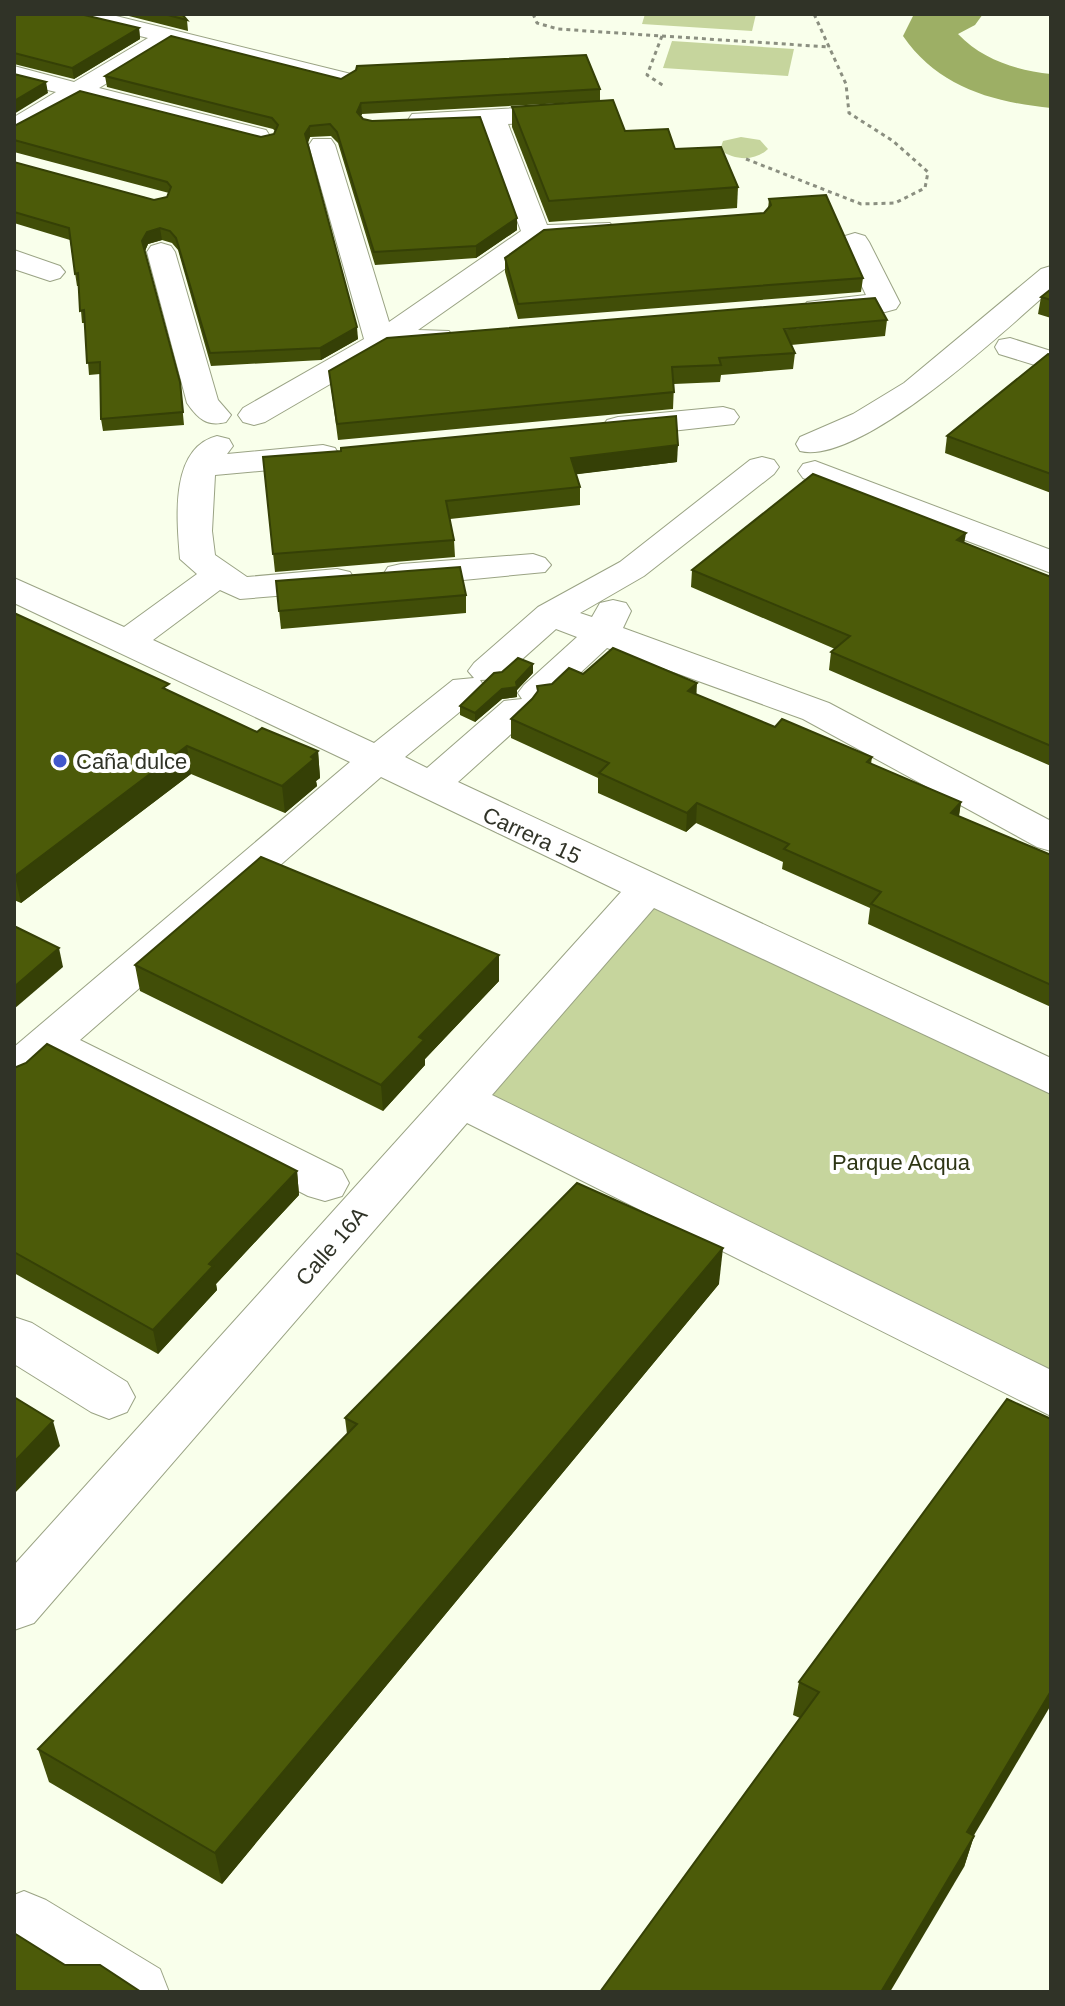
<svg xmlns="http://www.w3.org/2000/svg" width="1065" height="2006" viewBox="0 0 1065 2006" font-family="Arial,sans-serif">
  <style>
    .green { fill: #c6d59d }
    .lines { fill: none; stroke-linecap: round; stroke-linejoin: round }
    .river { fill: #9daf65; fill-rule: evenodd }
    .minor-casing { stroke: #9aa384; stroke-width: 2 }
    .path { stroke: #8b8f80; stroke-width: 3; stroke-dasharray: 4 4; stroke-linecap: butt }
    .minor { fill: #fff; fill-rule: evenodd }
    .wall { fill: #414e08 }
    .shaded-wall { fill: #354006 }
    .building { fill: #4c5b09; stroke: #354006; stroke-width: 2 }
    .poi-dot { fill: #4158cb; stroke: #fff; stroke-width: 3 }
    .labels { text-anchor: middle; stroke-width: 8; stroke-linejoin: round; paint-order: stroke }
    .poi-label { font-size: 22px; fill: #303327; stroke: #fff; text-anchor: start }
    .street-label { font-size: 22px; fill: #303327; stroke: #fff }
    .park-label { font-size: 22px; fill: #2d3514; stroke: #fff }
  </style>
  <rect width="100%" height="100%" fill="#f9ffeb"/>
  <g class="green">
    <polygon points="645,14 756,14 752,31 642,24"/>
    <polygon points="672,41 794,49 788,76 663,68"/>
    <path d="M741,137L760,140L768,149C755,162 734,160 720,150L723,141Z"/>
    <polygon points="648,888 1051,1077 1051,1394 460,1099"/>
  </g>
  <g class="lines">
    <path class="river" d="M914,14H983L975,25L958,34C983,60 1016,70 1051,74V108C992,102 938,87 903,36Z"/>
    <defs>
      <g id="minor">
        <polygon points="67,14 108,14 351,74 355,79 342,87 172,44 99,88 266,130 270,136 266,142 257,144 81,99 14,136 14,117 56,92 14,82 14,66 74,82 148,38 70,19"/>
        <polygon points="572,105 581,107 585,113 581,119 508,124 547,225 610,223 614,229 610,235 543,242 418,330 449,331 453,337 449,343 387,351 265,422 254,425 243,422 238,415 243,408 364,339 309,145 313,139 331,139 335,145 389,322 521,231 482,125 421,128 408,120 412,114"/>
        <polygon points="855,233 865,236 869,242 900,303 896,309 885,312 818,317 807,314 803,308 807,302 866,295 841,242 845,236"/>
        <path d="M161,243L171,246L175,252L218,400L231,415L226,422C207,427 198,419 187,403L147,252L151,246Z"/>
        <polygon points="14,250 60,266 65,272 60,278 50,281 14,269"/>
        <path d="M1051,266V290C1005,330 861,466 800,451L796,444L800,437L853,414L904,383L1041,269Z"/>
        <polygon points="1010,338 1051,351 1051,370 999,354 995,347 999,340"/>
        <polygon points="723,407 734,410 739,417 734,424 618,437 607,434 602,427 607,420 618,417"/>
        <path d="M217,436L229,439L233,446L227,454L323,445L335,448L339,455L335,462L323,465L215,475L212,531L215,555L247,577L337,569L350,572L355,580L350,588L337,591L240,599L220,590L153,640L374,743L453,680L474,678L468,671L474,663L538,607L620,562L750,460L762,457L774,460L779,467L774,474L644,576L580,613L592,617L600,603L613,600L626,603L631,611L623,628L829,703L1051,821V851L1037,847L803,719L607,648L550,701L532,703L536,709L530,717L458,782L1051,1058V1094L654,908L492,1095L1051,1370V1416L467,1123L34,1623L14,1630V1565L621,892L381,777L80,1040L342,1170L349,1183L342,1196L325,1201L308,1196L52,1065L30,1085L14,1090V1047L350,762L14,603V578L124,627L197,574L180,559C177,521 169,448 217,436ZM556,629L577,637L524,685L518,693L522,699L504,701L427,768L405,757L479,696L485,688L480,680L500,679Z"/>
        <polygon points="815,461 1051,550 1051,573 803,478 798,471 803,464"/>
        <polygon points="533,554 545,558 551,565 545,572 401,586 388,583 383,575 388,567 401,564"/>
        <polygon points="14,1317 32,1323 127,1382 135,1397 127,1412 109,1419 91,1412 14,1364"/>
        <polygon points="24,1891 46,1900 160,1969 169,1992 78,1992 14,1952 14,1895"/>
      </g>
    </defs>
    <use href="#minor" class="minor-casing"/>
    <g class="path">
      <polyline points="533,14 537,23 558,29 662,36 647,75 664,86"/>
      <polyline points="662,36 830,47"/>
      <polyline points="746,159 861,204 895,203 925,188 928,172 893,141 849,113 846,84 814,14"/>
    </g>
    <use href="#minor" class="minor"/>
  </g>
  <g class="wall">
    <polygon points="14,14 139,28 140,39 74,79 14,64"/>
    <polygon points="121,14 182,14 187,20 188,31"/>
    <polygon points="105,76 341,79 600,89 600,101 362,114 360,117 363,119 517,230 476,258 375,265 338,143 331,136 310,137 308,143 358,339 321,360 211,366 178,250 172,243 162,240 148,244 145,251 180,382 184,425 103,431 101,419 100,374 89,375 85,323 82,323 79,286 77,286 70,240 14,223 14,162 154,200 167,197 169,193 14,152 14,126 261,137 274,134 275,131 273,129 107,87"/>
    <polygon points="512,107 625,131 675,149 738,187 737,208 549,222 512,127"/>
    <polygon points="769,199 863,278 861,292 518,319 505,272 505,258 764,213 768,209"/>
    <polygon points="1051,289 1051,318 1038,314 1041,297"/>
    <polygon points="887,320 885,336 791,345 795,353 793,369 721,375 720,382 674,384 673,409 338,440 329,371"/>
    <polygon points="1051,355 1051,493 945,453 947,436"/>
    <polygon points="263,457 677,462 576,474 580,487 580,505 450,519 454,540 455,557 275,572"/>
    <polygon points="964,543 1051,577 1051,766 829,670 831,652 835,649 691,587 692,570"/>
    <polygon points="276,581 466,595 466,613 281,629"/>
    <polygon points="14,613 170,691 257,732 318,751 320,778 316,781 317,786 285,813 191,774 21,903 14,900"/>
    <polygon points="533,673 517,690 517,697 502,699 475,722 460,715 460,706"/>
    <polygon points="583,674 696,694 775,727 872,757 871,764 961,802 959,816 1051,855 1051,1007 868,924 870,908 782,869 783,862 696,823 686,832 598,793 598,778 511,738 511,719 532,699 537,693 537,686 552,684"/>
    <polygon points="499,955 499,981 425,1059 425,1065 383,1111 140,991 135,965"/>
    <polygon points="14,1068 297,1171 299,1195 216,1284 217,1290 158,1354 14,1273"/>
    <polygon points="719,1284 222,1884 49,1782 38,1749 347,1434 345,1418"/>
    <polygon points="1007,1399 974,1836 964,1867 800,1718 793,1715 799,1682"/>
  </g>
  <g class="shaded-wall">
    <polygon points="139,28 140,39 74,79 72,68"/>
    <polygon points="46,82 48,93 14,114 14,101"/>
    <polygon points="361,103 362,114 358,124 357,112"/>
    <polygon points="310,126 310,137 306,146 305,134"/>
    <polygon points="517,218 517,230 476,258 476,246"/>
    <polygon points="160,228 162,240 148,244 144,253 142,241 147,232"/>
    <polygon points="357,327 358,339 321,360 320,348"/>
    <polygon points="678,445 677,462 571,475 571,458"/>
    <polygon points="966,533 963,550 957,540"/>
    <polygon points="533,664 533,673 517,690 517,697 502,699 475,722 475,713 502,689 516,682"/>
    <polygon points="697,683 696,703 688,691"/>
    <polygon points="187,746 191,774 21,903 15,876"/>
    <polygon points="318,751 320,778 316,781 317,786 285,813 282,786"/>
    <polygon points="961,802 958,821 951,813"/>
    <polygon points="697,803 696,823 686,832 687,813"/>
    <polygon points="59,948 63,967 14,1009 14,987"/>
    <polygon points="499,955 499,981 425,1059 425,1065 383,1111 381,1085 419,1037"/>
    <polygon points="297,1171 299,1195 216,1284 217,1290 158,1354 153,1330 209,1264"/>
    <polygon points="723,1248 719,1284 222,1884 215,1853"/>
    <polygon points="53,1421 60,1446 14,1494 14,1462"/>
    <polygon points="1051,1691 1051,1705 957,1864 967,1832"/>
    <polygon points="974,1836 964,1867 890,1992 881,1992"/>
  </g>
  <g class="building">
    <polygon points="14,14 80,14 139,28 72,68 14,53"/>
    <polygon points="164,14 182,14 187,20"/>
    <polygon points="171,36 341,79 356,70 357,66 586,55 600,89 361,103 357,112 363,119 372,121 480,117 517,218 476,246 374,252 337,132 330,124 310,126 305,134 357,327 320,348 210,353 176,238 170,231 160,228 147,232 142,241 180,382 183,412 101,419 100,362 87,363 84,310 80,311 78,273 75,274 69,228 14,212 14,162 154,200 167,197 171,187 167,182 14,140 14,126 80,91 261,137 274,134 278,125 272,118 105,76"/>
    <polygon points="14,74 46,82 14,101"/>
    <polygon points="613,100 625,131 668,129 675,149 721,147 738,187 549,201 512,107"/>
    <polygon points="826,195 863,278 518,304 505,258 544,230 764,213 771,205 769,199"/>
    <polygon points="1051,289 1051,300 1041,297"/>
    <polygon points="875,298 887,320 784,329 795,353 719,358 721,365 672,367 674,392 337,424 329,371 387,338"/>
    <polygon points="1048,354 1051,355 1051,474 947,436"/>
    <polygon points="676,416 678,445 571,458 580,487 446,501 454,540 273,554 263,457 341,451 341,448"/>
    <polygon points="813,474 966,533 957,540 1051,577 1051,746 831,652 850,636 692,570"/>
    <polygon points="460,567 466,595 279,611 276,581"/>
    <polygon points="14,613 169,684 163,688 257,732 262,728 318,751 311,757 314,759 282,786 187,746 15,876"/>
    <polygon points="613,648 697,683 688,691 775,727 782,719 872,757 867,762 961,802 951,813 1051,855 1051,985 871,904 881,892 784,849 789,844 697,803 687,813 599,773 609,763 511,719 532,699 538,691 537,686 552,684 569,668 583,674"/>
    <polygon points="518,658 533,664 516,682 517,687 502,689 475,713 460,706 494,673 502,672"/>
    <polygon points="261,857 499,955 419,1037 424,1040 381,1085 135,965"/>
    <polygon points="14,926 59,948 14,987"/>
    <polygon points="47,1044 297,1171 209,1264 213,1266 153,1330 14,1252 14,1068 26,1063"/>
    <polygon points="577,1183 723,1248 215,1853 38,1749 357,1424 345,1418"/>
    <polygon points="14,1397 53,1421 14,1462"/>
    <polygon points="1007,1399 1051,1419 1051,1691 967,1832 974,1836 881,1992 600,1992 819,1692 799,1682"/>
    <polygon points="14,1933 65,1965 100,1965 141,1992 14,1992"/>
  </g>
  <circle class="poi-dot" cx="60" cy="761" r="8"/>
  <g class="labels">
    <g class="poi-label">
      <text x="76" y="769">Caña dulce</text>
    </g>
    <g class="street-label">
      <text transform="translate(532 835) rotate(25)" y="8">Carrera 15</text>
      <text transform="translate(331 1246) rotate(-49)" y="8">Calle 16A</text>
    </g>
    <g class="park-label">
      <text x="901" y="1170">Parque Acqua</text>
    </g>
  </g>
  <rect width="1065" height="2006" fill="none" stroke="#303327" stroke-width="32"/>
</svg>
